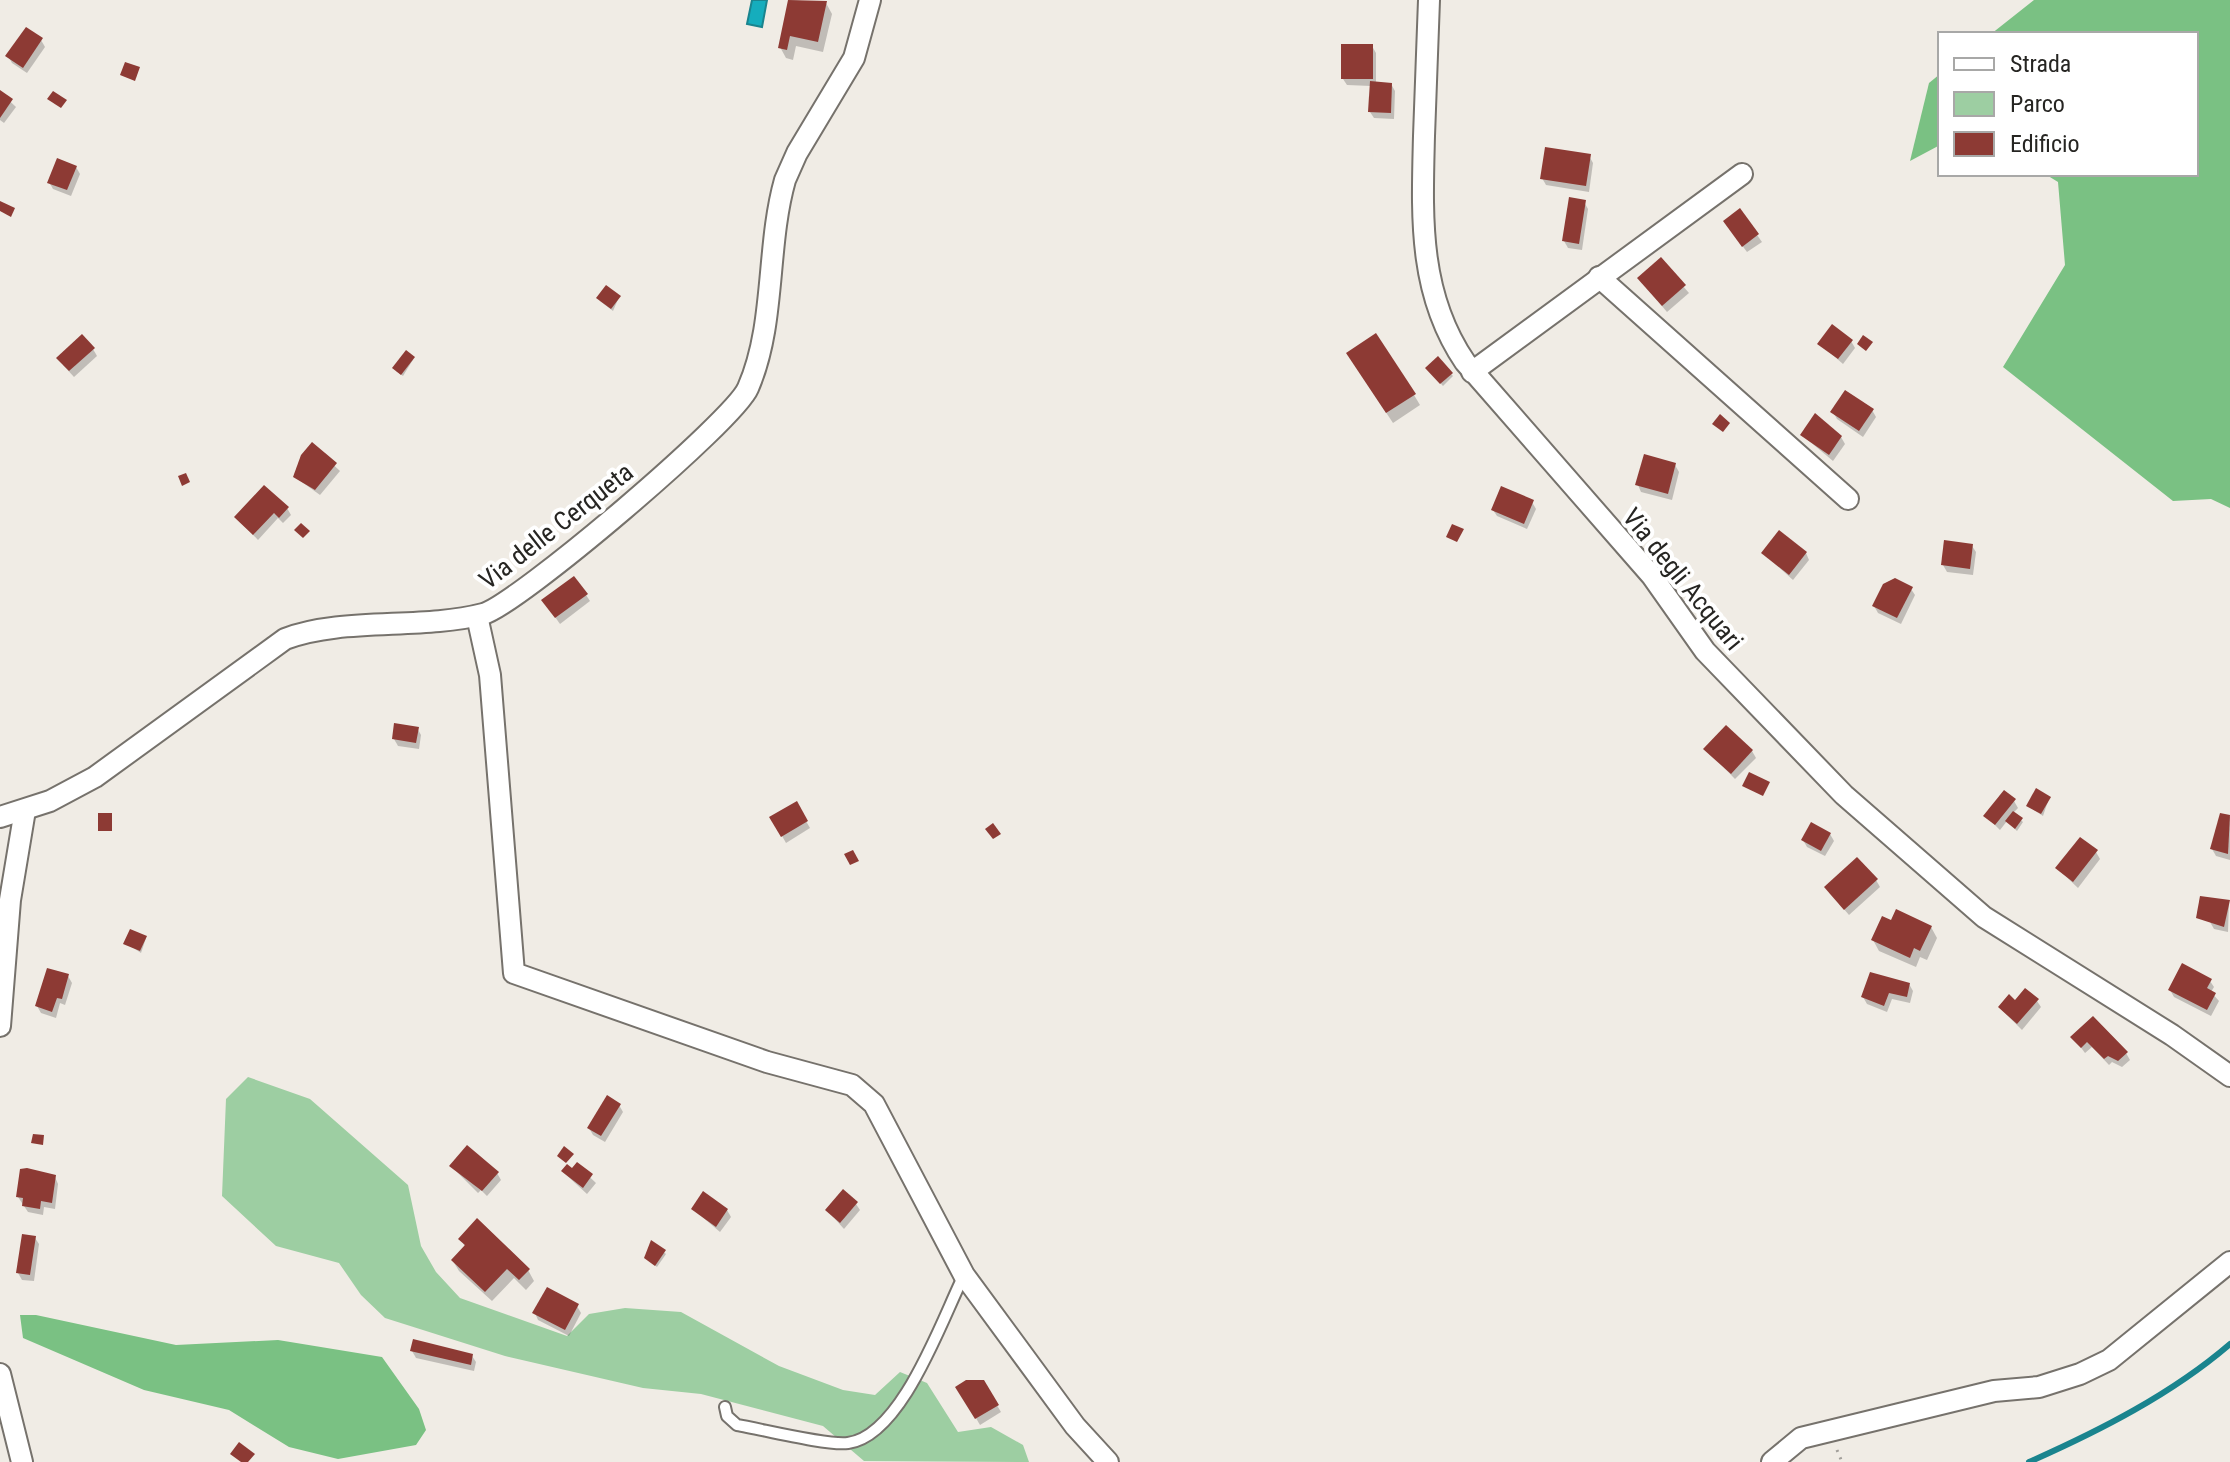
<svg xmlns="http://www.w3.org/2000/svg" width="2230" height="1462" viewBox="0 0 2230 1462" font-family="'Roboto Condensed',sans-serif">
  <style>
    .green { fill: #9dcea2 }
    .forest { fill: #7ac183 }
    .water { fill: #15adbd; stroke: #1a848e; stroke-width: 2 }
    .shadow { fill: #0003 }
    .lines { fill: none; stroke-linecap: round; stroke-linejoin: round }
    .stream { stroke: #1a848e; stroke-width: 6 }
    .building { fill: #8d3a34 }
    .service-casing { stroke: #76726c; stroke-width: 14 }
    .minor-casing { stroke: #76726c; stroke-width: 24 }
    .path { stroke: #a29f9a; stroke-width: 3; stroke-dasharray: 2 6; stroke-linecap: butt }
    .service { stroke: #fff; stroke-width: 10 }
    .minor { stroke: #fff; stroke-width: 20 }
    .labels { text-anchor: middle; stroke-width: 8; stroke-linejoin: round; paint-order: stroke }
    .street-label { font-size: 26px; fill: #262522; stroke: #fff }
  </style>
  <rect width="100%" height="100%" fill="#f0ece5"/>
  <polygon class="green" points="248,1077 310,1099 408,1185 421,1246 436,1272 460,1298 567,1336 589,1314 625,1308 681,1312 779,1366 843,1390 875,1395 900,1372 927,1383 958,1432 991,1427 1023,1445 1029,1462 864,1461 823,1426 701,1394 643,1388 505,1356 385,1318 361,1295 339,1263 276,1246 222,1196 226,1099"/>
  <g class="forest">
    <polygon points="2034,0 2230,0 2230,508 2211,499 2173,501 2003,367 2065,265 2058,182 2045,174 2196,174 2196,34 1991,34"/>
    <polygon points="1940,74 1940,145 1910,161 1929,83"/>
    <polygon points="36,1315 176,1345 278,1340 382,1357 419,1409 426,1430 416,1445 338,1459 289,1447 229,1410 144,1390 23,1338 20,1315"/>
  </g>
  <polygon class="water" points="752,0 767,0 762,27 747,24"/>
  <g class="shadow">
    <polygon points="790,0 826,3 832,14 823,52 796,46 793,60 786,58 780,47"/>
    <polygon points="41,40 45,47 27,73 12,63 8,56"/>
    <polygon points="1372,46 1376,53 1376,84 1391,84 1395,91 1394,119 1374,118 1370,112 1371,86 1347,85 1343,79"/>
    <polygon points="0,92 16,107 4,123 0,120"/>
    <polygon points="1589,156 1593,163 1589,192 1546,185 1542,178"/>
    <polygon points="76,167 80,174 71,196 53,189 49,182"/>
    <polygon points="1584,202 1588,209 1582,250 1568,248 1564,241"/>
    <polygon points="1740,211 1762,242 1747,252 1729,228"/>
    <polygon points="1660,260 1689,293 1667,312 1639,279"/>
    <polygon points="619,297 613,311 600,301"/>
    <polygon points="1851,341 1855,348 1843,364 1820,344"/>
    <polygon points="93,349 97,356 74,377 63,365"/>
    <polygon points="414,358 403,376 396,371"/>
    <polygon points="1354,364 1414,395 1420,405 1393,423"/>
    <polygon points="1429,371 1451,374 1453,376 1443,386"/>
    <polygon points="1872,410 1876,417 1863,437 1837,419 1833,412"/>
    <polygon points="1802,435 1841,437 1845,444 1833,461"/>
    <polygon points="312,445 340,471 320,495 295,477"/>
    <polygon points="1675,465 1679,472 1672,500 1641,492 1638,485"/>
    <polygon points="1532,502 1536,509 1527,529 1497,516 1493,510"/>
    <polygon points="287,508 291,515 283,523 278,518 258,540 236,517"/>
    <polygon points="1972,546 1976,552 1973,575 1947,572 1943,565"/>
    <polygon points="1763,553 1806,553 1809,560 1793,580"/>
    <polygon points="1911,589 1915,595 1901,624 1878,613 1874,606"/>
    <polygon points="586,595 590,601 560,624 548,607"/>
    <polygon points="417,728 421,735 419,749 398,746 394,739"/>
    <polygon points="1706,749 1752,751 1756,758 1735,779"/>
    <polygon points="2049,798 2043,816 2028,806"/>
    <polygon points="2014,801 2018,808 2013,813 2023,822 2017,831 2007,821 2000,830 1986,816"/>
    <polygon points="796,804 810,828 786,843 772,818"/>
    <polygon points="2221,815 2230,817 2230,860 2216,856 2212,849"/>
    <polygon points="1830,834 1834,841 1825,856 1807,847 1803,840"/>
    <polygon points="2096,852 2100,859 2078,888 2058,869"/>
    <polygon points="1876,880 1880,887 1849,915 1826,888"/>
    <polygon points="2229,901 2228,932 2214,929 2210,922"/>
    <polygon points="1931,927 1937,938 1927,960 1920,957 1916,967 1879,951 1873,940"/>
    <polygon points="146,938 141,953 126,943"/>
    <polygon points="68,976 72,983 65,1005 60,1003 56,1018 41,1013 37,1006"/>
    <polygon points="2210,981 2214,987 2211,992 2219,1001 2211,1016 2174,997 2170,990"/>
    <polygon points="1909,984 1913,991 1910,1003 1892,999 1887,1012 1867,1004 1863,997"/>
    <polygon points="2037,1001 2041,1007 2022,1030 2000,1008"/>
    <polygon points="2073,1037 2126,1053 2130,1060 2122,1067 2112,1062 2109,1065 2092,1047 2085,1053"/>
    <polygon points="619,1105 623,1112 605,1142 593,1135 589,1128"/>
    <polygon points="577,1165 596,1183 587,1194 563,1172 573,1171"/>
    <polygon points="451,1166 497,1173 501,1180 487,1196 481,1190 478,1193"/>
    <polygon points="55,1177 58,1184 55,1209 44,1207 43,1215 28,1212 18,1197"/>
    <polygon points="856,1204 860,1210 844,1229 827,1210"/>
    <polygon points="693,1209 727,1210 731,1217 720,1232"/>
    <polygon points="35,1238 39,1244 34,1281 22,1280 18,1273"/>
    <polygon points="461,1239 528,1270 534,1281 526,1290 514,1278 492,1301 459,1271 453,1261 465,1247"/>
    <polygon points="652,1243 666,1254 657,1267 648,1260"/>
    <polygon points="577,1306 581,1313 569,1336 538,1320 535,1313"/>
    <polygon points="412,1351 472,1356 476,1362 474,1371 416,1358"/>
    <polygon points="983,1382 1001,1412 980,1425 958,1387"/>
  </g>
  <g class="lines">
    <path class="stream" d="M2029,1462C2099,1431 2172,1394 2230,1344"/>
  </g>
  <g class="building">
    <polygon points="788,0 827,1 818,42 790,36 787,50 778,48"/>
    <polygon points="26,27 43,38 23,68 5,56"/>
    <rect x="1341" y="44" width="32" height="35"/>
    <polygon points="125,62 140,67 135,81 120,75"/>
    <polygon points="1370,81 1392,83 1391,113 1368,112"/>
    <polygon points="0,90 13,99 0,118"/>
    <polygon points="53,91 67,100 61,108 47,99"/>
    <polygon points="1545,147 1591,154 1586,186 1540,179"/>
    <polygon points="57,158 77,166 67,190 47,183"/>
    <polygon points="1569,197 1586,200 1579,244 1562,241"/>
    <polygon points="0,201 15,208 11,217 0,211"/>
    <polygon points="1740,208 1759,234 1742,247 1723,221"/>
    <polygon points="1661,257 1686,285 1662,306 1637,278"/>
    <polygon points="606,285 621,296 611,309 596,298"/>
    <polygon points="1832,324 1853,340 1838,359 1817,344"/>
    <polygon points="1376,333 1416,394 1386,413 1346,353"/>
    <polygon points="82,334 95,348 69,371 56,358"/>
    <polygon points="1863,335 1873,342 1866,351 1857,344"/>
    <polygon points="406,350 415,357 401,375 392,368"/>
    <polygon points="1438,356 1453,373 1440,384 1425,368"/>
    <polygon points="1845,390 1874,409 1859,431 1830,412"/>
    <polygon points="1815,413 1842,436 1829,455 1800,435"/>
    <polygon points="1720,414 1730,423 1723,432 1712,424"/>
    <polygon points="312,442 337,463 315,490 293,477 301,455"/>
    <polygon points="1644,454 1676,463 1668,494 1635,485"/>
    <polygon points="186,473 190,482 182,486 178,476"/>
    <polygon points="264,485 289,507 279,518 274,513 253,535 234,517"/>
    <polygon points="1501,486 1534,500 1524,524 1491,510"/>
    <polygon points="301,523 310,531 303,538 294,530"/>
    <polygon points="1452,524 1464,529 1457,542 1446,537"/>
    <polygon points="1779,530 1807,552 1789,575 1761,553"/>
    <polygon points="1944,540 1973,544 1970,569 1941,565"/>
    <polygon points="574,576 588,594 555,618 541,600"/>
    <polygon points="1895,578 1913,587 1897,618 1872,606 1883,584"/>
    <polygon points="394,723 419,727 416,743 392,739"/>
    <polygon points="1726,725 1753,750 1731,774 1703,749"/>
    <polygon points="1749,772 1770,782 1763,796 1742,786"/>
    <polygon points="2036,788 2051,797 2041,814 2026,806"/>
    <polygon points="2004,790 2016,799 1995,825 1983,816"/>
    <polygon points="797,801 808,821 781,837 769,817"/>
    <polygon points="2013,811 2023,818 2015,829 2005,821"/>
    <rect x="98" y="813" width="14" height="18"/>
    <polygon points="2220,813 2230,815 2228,854 2210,849"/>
    <polygon points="1811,822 1831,833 1821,851 1801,840"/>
    <polygon points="993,823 1001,834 993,839 985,829"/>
    <polygon points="2080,837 2098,850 2073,882 2055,868"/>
    <polygon points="853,850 859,861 850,865 844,854"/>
    <polygon points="1857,857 1878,879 1844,910 1824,887"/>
    <polygon points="2200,896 2230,900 2224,927 2196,918"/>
    <polygon points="1896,909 1932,926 1920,951 1914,948 1910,958 1871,940 1882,916 1891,920"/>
    <polygon points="130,929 147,936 140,951 123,944"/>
    <polygon points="2182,963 2212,979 2207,988 2216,993 2207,1010 2168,990"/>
    <polygon points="47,968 69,974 62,999 57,998 52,1012 35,1006"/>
    <polygon points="1870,972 1910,983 1907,997 1889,993 1884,1006 1861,997"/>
    <polygon points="2025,988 2039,999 2017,1024 1998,1007 2009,994 2015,1000"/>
    <polygon points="2093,1016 2128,1052 2118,1061 2108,1056 2104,1059 2087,1042 2081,1048 2070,1037"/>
    <polygon points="607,1095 621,1104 601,1136 587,1128"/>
    <polygon points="33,1134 44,1135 43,1145 31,1143"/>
    <polygon points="467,1145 499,1172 482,1191 449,1166"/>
    <polygon points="564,1146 574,1154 566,1163 557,1156"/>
    <polygon points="577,1162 593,1174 583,1188 561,1171 567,1164 572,1168"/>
    <polygon points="27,1168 56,1175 52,1203 41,1201 40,1209 22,1206 23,1198 16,1197 20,1169"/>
    <polygon points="843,1189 858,1202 840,1223 825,1210"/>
    <polygon points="703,1191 728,1209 716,1227 691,1209"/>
    <polygon points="477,1218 530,1269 519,1280 507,1269 485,1292 451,1260 465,1245 458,1239"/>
    <polygon points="22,1234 36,1236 30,1275 16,1273"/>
    <polygon points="651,1240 666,1250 655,1266 644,1258"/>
    <polygon points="547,1287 579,1304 565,1330 532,1313"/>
    <polygon points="413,1339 473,1354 471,1365 410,1351"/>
    <polygon points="966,1380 984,1380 999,1405 975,1419 955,1387"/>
    <polygon points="239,1442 255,1454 248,1462 241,1462 230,1454"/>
  </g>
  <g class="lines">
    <defs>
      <path id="service" d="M725,1407L727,1416L737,1425C761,1429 828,1446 848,1443C902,1436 942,1319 964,1275"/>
      <g id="minor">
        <path d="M1429,0C1427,45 1426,91 1424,136C1422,216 1418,293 1465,362L1652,576L1705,651L1844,795L1984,917L2172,1035L2230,1076"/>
        <polyline points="1599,277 1848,499"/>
        <polyline points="1472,372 1742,174"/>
        <polyline points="477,616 490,675 514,973 767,1062 852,1085 874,1104 964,1275 1075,1426 1108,1462"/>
        <path d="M0,817L50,801L95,777L285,639C342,617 422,630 483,614C517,605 734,421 748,388C776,324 766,247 785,180L797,153L854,58L870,0"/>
        <polyline points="0,1026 10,900 25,810"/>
        <polyline points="0,1374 22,1462"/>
        <polyline points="1772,1462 1801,1438 1994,1391 2039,1387 2080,1374 2109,1360 2230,1262"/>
      </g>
    </defs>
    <use href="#service" class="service-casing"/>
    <use href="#minor" class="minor-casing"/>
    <polyline class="path" points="1837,1450 1842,1462"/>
    <use href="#service" class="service"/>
    <use href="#minor" class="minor"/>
  </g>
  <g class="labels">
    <g class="street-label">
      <text transform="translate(556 526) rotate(-38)" y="9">Via delle Cerqueta</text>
      <text transform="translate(1683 579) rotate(51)" y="9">Via degli Acquari</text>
    </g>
  </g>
  <rect x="1938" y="32" width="260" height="144" fill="#ffffff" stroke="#a8a8a7" stroke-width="2"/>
  <rect x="1954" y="58" width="40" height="12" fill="#ffffff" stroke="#a8a8a7" stroke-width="2"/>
  <text x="2010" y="72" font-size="24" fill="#262522">Strada</text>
  <rect x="1954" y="92" width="40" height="24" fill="#9dcea2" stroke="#a8a8a7" stroke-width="2"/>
  <text x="2010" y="112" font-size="24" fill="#262522">Parco</text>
  <rect x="1954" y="132" width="40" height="24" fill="#8d3a34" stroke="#a8a8a7" stroke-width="2"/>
  <text x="2010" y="152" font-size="24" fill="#262522">Edificio</text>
</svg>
